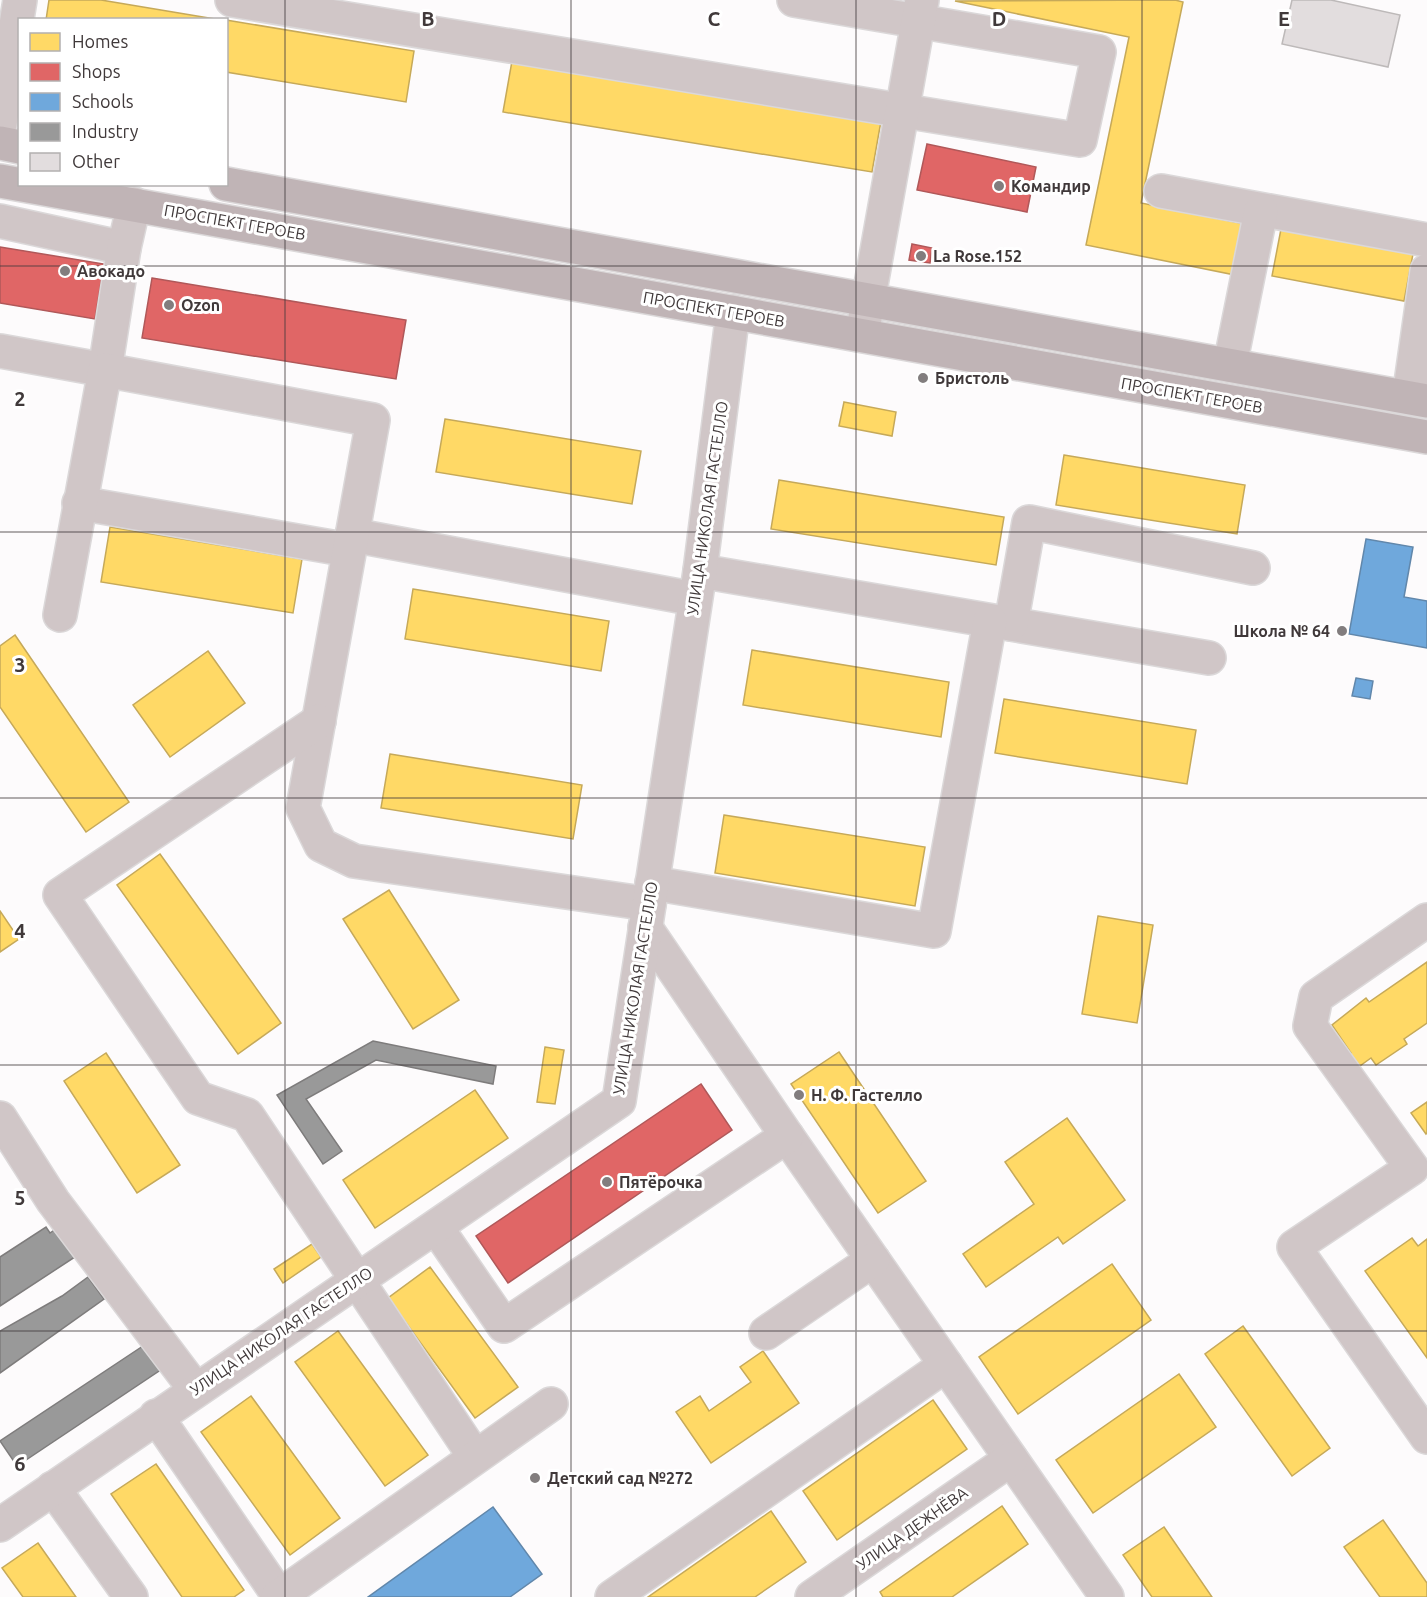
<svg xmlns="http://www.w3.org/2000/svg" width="1427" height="1597" viewBox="0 0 1427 1597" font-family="Ubuntu,sans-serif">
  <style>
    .homes { fill: #ffd966; stroke: #c6a959; stroke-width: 1.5 }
    .shops { fill: #e06666; stroke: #b05859; stroke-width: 1.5 }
    .schools { fill: #6fa8dc; stroke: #6187ab; stroke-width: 1.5 }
    .industry { fill: #999; stroke: #7e7c7c; stroke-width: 1.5 }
    .building { fill: #e2ddde; stroke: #bdb9b9; stroke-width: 1.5 }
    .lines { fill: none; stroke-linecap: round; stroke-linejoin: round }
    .minor-casing { stroke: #dbd8d9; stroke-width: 36 }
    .major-casing { stroke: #dbd8d9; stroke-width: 36 }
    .minor { stroke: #d0c6c7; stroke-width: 33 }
    .major { stroke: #c0b4b6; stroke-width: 33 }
    .grid { fill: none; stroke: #40393a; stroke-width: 1.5; stroke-opacity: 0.55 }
    .poi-dot { fill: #827d7e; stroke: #fff; stroke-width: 2 }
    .labels { text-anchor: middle; stroke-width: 6; stroke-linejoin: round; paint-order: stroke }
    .poi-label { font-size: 16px; font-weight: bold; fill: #40393a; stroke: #fff; text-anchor: start }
    .street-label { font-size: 16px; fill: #40393a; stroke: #fff }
    .grid-label { font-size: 20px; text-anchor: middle; font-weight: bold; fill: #40393a; stroke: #fff; stroke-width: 6; stroke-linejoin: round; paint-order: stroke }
  </style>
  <rect width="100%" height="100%" fill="#fdfbfc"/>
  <g class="homes">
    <polygon points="49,0 101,0 221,20 46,20"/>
    <polygon points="1175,0 1183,2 1141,203 1250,225 1240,276 1086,245 1129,37 955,1"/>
    <polygon points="226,20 414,51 406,102 226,72"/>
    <polygon points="512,61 881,121 872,172 503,112"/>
    <polygon points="1281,229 1413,254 1404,301 1272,276"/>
    <polygon points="844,402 896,412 892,436 839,426"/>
    <polygon points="445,419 641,451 632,504 436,472"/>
    <polygon points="1064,455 1245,485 1237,534 1056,505"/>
    <polygon points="779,480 1004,517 996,565 771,529"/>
    <polygon points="110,527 302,559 293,613 101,582"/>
    <polygon points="413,589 609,621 601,671 405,639"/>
    <polygon points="15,635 129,802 86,832 0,707 0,646"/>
    <polygon points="752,650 949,682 941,737 743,705"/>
    <polygon points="208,651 245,703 170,757 133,705"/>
    <polygon points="1004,699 1196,730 1187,784 995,753"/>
    <polygon points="390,754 582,785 573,839 381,808"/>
    <polygon points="724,815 925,847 915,906 715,873"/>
    <polygon points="160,854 281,1023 238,1054 117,885"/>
    <polygon points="389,890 459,1000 413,1029 343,919"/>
    <polygon points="0,911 19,939 0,952"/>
    <polygon points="1098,916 1153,925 1137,1023 1082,1014"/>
    <polygon points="1427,962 1427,1023 1404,1039 1407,1044 1376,1065 1371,1058 1357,1068 1348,1055 1351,1053 1332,1025 1366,998 1369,1002"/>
    <polygon points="545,1047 564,1050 555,1104 537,1102"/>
    <polygon points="839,1052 926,1181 878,1213 791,1084"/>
    <polygon points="106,1053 180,1165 137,1193 64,1081"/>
    <polygon points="475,1090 508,1138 375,1228 343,1180"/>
    <polygon points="1427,1102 1427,1133 1426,1134 1411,1113"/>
    <polygon points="1067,1118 1125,1200 1063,1244 1058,1237 986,1287 963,1254 1034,1204 1005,1162"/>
    <polygon points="1412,1238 1418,1246 1427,1239 1427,1358 1365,1271"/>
    <polygon points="312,1244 321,1257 283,1283 274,1269"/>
    <polygon points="1112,1264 1151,1320 1018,1414 979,1357"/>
    <polygon points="430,1267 518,1387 475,1418 388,1298"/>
    <polygon points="1243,1326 1330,1448 1292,1476 1205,1354"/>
    <polygon points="338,1331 428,1455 385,1486 295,1362"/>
    <polygon points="763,1351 799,1403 711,1463 676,1412 700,1396 709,1411 751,1382 740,1367"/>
    <polygon points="1179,1374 1216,1427 1093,1513 1056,1460"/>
    <polygon points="251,1396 340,1518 290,1555 201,1432"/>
    <polygon points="933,1400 967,1449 837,1540 803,1491"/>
    <polygon points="156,1464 244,1590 234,1597 182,1597 111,1494"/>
    <polygon points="1002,1506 1028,1544 952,1597 883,1597 880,1592"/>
    <polygon points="771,1511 806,1562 755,1597 648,1597"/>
    <polygon points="1383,1520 1427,1583 1427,1597 1380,1597 1344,1547"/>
    <polygon points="1164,1527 1212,1597 1152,1597 1123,1555"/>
    <polygon points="38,1543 76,1597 23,1597 2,1568"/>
  </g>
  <g class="shops">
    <polygon points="927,144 1036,167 1027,212 917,190"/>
    <polygon points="912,244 932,248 930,263 909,260"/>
    <polygon points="0,247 104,264 95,319 0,303"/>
    <polygon points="152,278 406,320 396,379 142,338"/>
    <polygon points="701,1084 732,1130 508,1283 476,1236"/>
  </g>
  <g class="schools">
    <polygon points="1366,539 1413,547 1404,597 1427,601 1427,648 1349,634"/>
    <polygon points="1356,678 1373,681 1370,699 1352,696"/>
    <polygon points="493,1507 542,1574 510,1597 368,1597"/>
  </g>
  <g class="industry">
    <polygon points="373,1041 496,1066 493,1084 376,1060 306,1099 342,1151 323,1164 277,1095"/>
    <polygon points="60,1226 78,1255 0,1306 0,1257 46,1227 50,1233"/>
    <polygon points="88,1277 104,1299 0,1373 0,1331 62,1296"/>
    <polygon points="146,1344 162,1369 17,1466 0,1441"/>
  </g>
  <polygon class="building" points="1292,0 1331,0 1400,15 1388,67 1282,44"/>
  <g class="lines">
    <defs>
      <g id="minor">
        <polyline points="232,0 1080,140 1099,52 794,0"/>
        <polyline points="0,124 20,0"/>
        <polyline points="1161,191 1427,240"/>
        <polyline points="0,221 124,248"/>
        <polyline points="862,335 922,0"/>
        <polyline points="0,351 105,370 124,248 134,204"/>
        <polyline points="1230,365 1261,211"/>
        <polyline points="1409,397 1427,271"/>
        <polyline points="79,503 349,550"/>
        <polyline points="352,535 695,599"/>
        <polyline points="700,571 1209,658"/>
        <polyline points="60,615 105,370 373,420 303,808 321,845 354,861 649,904"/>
        <polyline points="1011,624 1029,522 1253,568"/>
        <polyline points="319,721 60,895 198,1098 247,1115 475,1457"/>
        <polyline points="652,883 934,931 990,621"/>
        <polyline points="1427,920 1316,997 1310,1026 1412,1168 1294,1247 1427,1437"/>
        <polyline points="0,1118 53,1201 195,1389"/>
        <polyline points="787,1136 1107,1597"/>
        <polyline points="436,1227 504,1326 787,1136 645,927"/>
        <polyline points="766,1333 873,1260"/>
        <polyline points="156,1416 279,1596"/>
        <polyline points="53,1488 131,1597"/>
        <polyline points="0,1525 619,1101 700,571 733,312"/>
        <polyline points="278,1597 551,1404"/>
        <polyline points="612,1597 946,1365"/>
        <polyline points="812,1597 1011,1459"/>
      </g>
      <g id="major">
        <polyline points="0,143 20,147"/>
        <polyline points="0,181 1427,437"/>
        <polyline points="226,184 1427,401"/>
      </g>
    </defs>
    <use href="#minor" class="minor-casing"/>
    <use href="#major" class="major-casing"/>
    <use href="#minor" class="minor"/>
    <use href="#major" class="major"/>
  </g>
  <path class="grid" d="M285,0V1597M571,0V1597M856,0V1597M1142,0V1597M0,266H1427M0,532H1427M0,798H1427M0,1065H1427M0,1331H1427"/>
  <g class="poi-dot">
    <circle cx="999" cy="186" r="6"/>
    <circle cx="921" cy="256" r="6"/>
    <circle cx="65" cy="271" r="6"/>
    <circle cx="169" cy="305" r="6"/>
    <circle cx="923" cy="378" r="6"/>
    <circle cx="1342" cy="631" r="6"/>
    <circle cx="799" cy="1095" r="6"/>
    <circle cx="607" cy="1182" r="6"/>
    <circle cx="535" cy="1478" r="6"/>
  </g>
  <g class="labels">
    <g class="poi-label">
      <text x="1011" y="192">Командир</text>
      <text x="933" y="262">La Rose.152</text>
      <text x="77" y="277">Авокадо</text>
      <text x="181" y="311">Ozon</text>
      <text x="935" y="384">Бристоль</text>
      <text x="1330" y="637" text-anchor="end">Школа № 64</text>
      <text x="811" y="1101">Н. Ф. Гастелло</text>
      <text x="619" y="1188">Пятёрочка</text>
      <text x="547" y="1484">Детский сад №272</text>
    </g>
    <g class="street-label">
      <text transform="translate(235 222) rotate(10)" y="6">ПРОСПЕКТ ГЕРОЕВ</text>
      <text transform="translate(714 309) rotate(10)" y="6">ПРОСПЕКТ ГЕРОЕВ</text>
      <text transform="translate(1192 395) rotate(10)" y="6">ПРОСПЕКТ ГЕРОЕВ</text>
      <text transform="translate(707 508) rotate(-82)" y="6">УЛИЦА НИКОЛАЯ ГАСТЕЛЛО</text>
      <text transform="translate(635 988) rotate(-81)" y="6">УЛИЦА НИКОЛАЯ ГАСТЕЛЛО</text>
      <text transform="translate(281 1331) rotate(-34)" y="6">УЛИЦА НИКОЛАЯ ГАСТЕЛЛО</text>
      <text transform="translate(912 1528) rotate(-35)" y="6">УЛИЦА ДЕЖНЁВА</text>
    </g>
  </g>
  <g class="grid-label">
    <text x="428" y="26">B</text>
    <text x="714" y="26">C</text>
    <text x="999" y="26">D</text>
    <text x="1284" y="26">E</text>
    <text x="20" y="406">2</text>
    <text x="20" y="672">3</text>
    <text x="20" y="938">4</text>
    <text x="20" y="1205">5</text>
    <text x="20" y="1471">6</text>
  </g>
  <rect x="18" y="18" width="210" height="168" fill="#ffffff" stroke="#b3b0b0" stroke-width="1.5"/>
  <rect x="30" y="33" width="30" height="18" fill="#ffd966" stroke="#b3b0b0" stroke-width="1.5"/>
  <text x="72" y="48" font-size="18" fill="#40393a">Homes</text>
  <rect x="30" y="63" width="30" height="18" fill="#e06666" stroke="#b3b0b0" stroke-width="1.5"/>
  <text x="72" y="78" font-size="18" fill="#40393a">Shops</text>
  <rect x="30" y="93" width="30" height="18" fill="#6fa8dc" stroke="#b3b0b0" stroke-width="1.5"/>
  <text x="72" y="108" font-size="18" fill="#40393a">Schools</text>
  <rect x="30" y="123" width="30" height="18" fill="#999999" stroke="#b3b0b0" stroke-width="1.5"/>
  <text x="72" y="138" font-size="18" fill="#40393a">Industry</text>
  <rect x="30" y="153" width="30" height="18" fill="#e2ddde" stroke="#b3b0b0" stroke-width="1.5"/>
  <text x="72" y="168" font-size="18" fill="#40393a">Other</text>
</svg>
